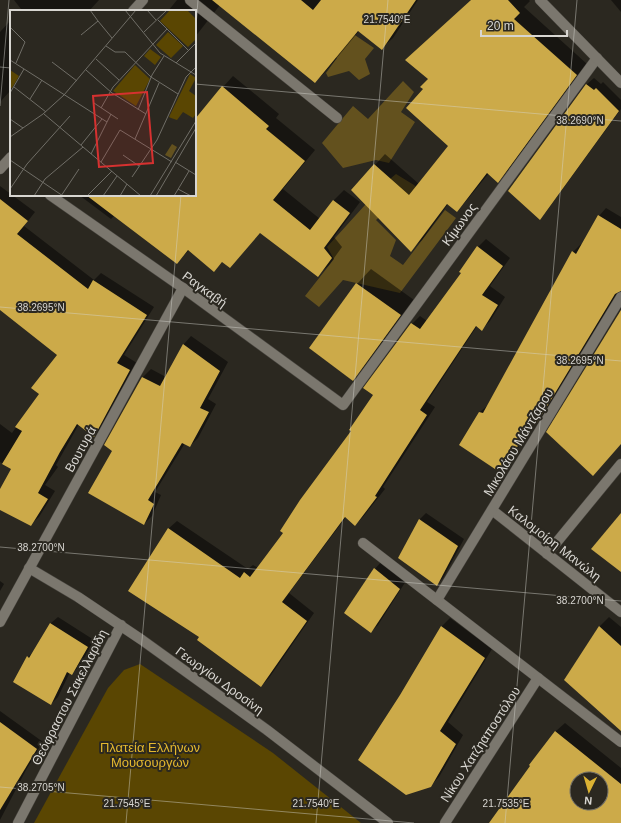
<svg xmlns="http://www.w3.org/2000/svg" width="621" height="823" viewBox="0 0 621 823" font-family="Arial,sans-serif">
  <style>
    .green { fill: #5a4602 }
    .forest { fill: #63511e }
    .shadow { fill: #0007; fill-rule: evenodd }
    .building { fill: #ccaa49; fill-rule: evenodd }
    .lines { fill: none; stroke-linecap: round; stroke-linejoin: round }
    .street-casing { stroke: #47443e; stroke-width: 11 }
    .secondary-casing { stroke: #47443e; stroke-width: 11 }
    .street { stroke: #7b776e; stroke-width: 10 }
    .secondary { stroke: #7b776e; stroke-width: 10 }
    .ticks { fill: none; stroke: #d8d6d1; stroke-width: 1; stroke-opacity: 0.45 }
    .labels { text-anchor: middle; stroke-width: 4; stroke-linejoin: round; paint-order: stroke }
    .street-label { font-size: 13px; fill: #d8d6d1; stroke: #2b2820 }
    .park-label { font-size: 13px; fill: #e4b82e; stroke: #2b2820 }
    .inset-road { fill: none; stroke: #706e67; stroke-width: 1 }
    .view { fill: #d63130; fill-opacity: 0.15; stroke: #d63130; stroke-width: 2 }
    .inset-edge { fill: none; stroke: #d8d6d1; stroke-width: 2 }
    .ticks-label { font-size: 10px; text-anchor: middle; fill: #d8d6d1; stroke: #2b2820; stroke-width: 4; stroke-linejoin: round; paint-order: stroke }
  </style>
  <rect width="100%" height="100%" fill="#2b2820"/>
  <polygon class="green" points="140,664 273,753 361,823 34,823 108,688 124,670"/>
  <g class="forest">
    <polygon points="340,25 374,48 365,59 370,74 359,80 349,71 328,77 326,73 337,58 322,44"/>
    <polygon points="403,81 414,92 401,112 415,122 389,163 376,160 343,168 322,143 353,106 368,119"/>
    <polygon points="396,174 414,185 433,204 388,209 376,220 396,240 390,256 403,265 445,210 456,218 400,293 343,280 319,307 305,296 334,259 327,247 384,184"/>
  </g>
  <g class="shadow">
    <polygon points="14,0 99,0 89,11 19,11 21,9"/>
    <polygon points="177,0 418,0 393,38 382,48 359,31 326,71 315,82 220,5 195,37 195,11 168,11"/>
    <polygon points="471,0 529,0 530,1 524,7 587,64 508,171 498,181 489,173 467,200 457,210 448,204 422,240 411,250 375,165 385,154 419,184 449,146 425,89"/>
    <polygon points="611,0 621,0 621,12"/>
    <polygon points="11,20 11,90 0,102 0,32"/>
    <polygon points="233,76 279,114 276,118 315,150 283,189 320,219 333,201 344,190 360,202 334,237 342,247 329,265 318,275 261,232 230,266 223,261 214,271 189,250 177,263 115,215 111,219 79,195 195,195 195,120 223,87"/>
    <polygon points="594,78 601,84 603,82 621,100 621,109 546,212 540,218 509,191 587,84"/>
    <polygon points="0,186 35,212 24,226 94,280 101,273 154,307 124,355 137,363 102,428 94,436 79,424 56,465 58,467 45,485 55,491 39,517 31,524 0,509 0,491 12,468 0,462 0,424 12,433 40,394 58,355 0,309"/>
    <polygon points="606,208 621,217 621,290 544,414 537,422 535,421 508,464 501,471 480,412 488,405 573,252 581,244 582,245 599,216"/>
    <polygon points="486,239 510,258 490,286 505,297 490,321 482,329 477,326 427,402 435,407 383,487 385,489 363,517 355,525 346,517 289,593 314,613 269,678 261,686 200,637 168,529 177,521 248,569 253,565 258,568 284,532 352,430 374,395 412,324 420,316 427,321 462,273 478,247"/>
    <polygon points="371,269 414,300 367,365 353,379 357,284"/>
    <polygon points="191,336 228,362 208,399 216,404 198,438 190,446 185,443 155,492 161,495 152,516 144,524 113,450 106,445 143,377 151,369 166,377 184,344"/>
    <polygon points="426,513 464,539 443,578 437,584 400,558 420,519"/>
    <polygon points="381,562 406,581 378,625 371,632 375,569"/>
    <polygon points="0,581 4,584 0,591"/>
    <polygon points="58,617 94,640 79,667 72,673 70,672 58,697 51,704 14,682 28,657 35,650 51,623"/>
    <polygon points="609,617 621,627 621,729 565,679 600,626"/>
    <polygon points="450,618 492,649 448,722 463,735 439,777 430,786 401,695 441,627"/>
    <polygon points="0,711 43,742 26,770 0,820"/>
    <path d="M565,723L621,768V823H490L531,766L530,765L556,731ZM577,779H601V803H577Z"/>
  </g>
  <g class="building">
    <polygon points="212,0 301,0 313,10 321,0 416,0 382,50 358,31 315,83"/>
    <polygon points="471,0 508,0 520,13 514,19 577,75 498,183 487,173 457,212 447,204 411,252 351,190 374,164 409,195 448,146 406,108 423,89 420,87 428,79 405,60"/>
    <polygon points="586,84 594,90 596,88 619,111 540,220 508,191"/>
    <polygon points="222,86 269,126 266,129 305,161 273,200 310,230 333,200 350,213 324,248 332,258 318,277 260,233 230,268 222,262 214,272 188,250 177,264 86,195 195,195 195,119"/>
    <polygon points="0,199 28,221 17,234 88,289 93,280 147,315 117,363 130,370 94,437 77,424 60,452 38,493 48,499 31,526 0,510 0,489 11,469 2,464 22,431 15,427 39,394 31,388 57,355 0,310"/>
    <polygon points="598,215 621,229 621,291 615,294 537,423 534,420 501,473 459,445 479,412 483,413 572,251 576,254"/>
    <polygon points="477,246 503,266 482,295 498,305 482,331 476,326 420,410 427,415 375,496 377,497 355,526 345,517 282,602 307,621 261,687 197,640 199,637 128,591 168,528 240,578 244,572 250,577 283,533 280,531 300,500 351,431 349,430 373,395 363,388 411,323 420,329 461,273 459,272"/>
    <polygon points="356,283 401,315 353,381 309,348"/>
    <polygon points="621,310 621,444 593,476 546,432"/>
    <polygon points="183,344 220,371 200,408 209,412 190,447 182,443 148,500 154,504 144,525 88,493 112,451 104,445 142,377 160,386"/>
    <polygon points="621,513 621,572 591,549"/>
    <polygon points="419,519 458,546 437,586 398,558"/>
    <polygon points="374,568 400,589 371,633 344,613"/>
    <polygon points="50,623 88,647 72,675 67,672 51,705 13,682 27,656 29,658"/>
    <polygon points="441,626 485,658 440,731 456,744 431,787 406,795 358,760 400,695"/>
    <polygon points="599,626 621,646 621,731 564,680"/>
    <polygon points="0,722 37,749 0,810"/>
    <path d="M555,731L621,784V823H489L530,766L529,765ZM577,779H601V803H577Z"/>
  </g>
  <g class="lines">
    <defs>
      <g id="street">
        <polyline points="190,0 337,118"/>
        <polyline points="133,11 143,0"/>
        <polyline points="0,169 11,157"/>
        <polyline points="50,195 183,288 343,405 597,58"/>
        <polyline points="492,510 621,612"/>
        <polyline points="363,543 621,742"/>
        <polyline points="547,554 621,464"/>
        <polyline points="29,568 78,597 142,640 267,730 388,823"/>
        <polyline points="437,600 621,297"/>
        <polyline points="0,622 183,288"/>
        <polyline points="18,823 121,625"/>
        <polyline points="445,823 538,678"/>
      </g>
      <polyline id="secondary" points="540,0 621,83"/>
    </defs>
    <use href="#street" class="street-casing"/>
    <use href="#secondary" class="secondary-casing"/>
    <use href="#street" class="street"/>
    <use href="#secondary" class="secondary"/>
  </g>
  <path class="ticks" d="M195,39L198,0M0,67L11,68M195,84L621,121M0,106L9,0M0,307L621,361M0,547L621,601M0,787L414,823M126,823L181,195M316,823L388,0M505,823L577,0"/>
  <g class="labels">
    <g class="street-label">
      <text transform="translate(459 224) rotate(-54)" y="5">Κίμωνος</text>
      <text transform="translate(205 289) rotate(36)" y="5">Ραγκαβή</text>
      <text transform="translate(518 442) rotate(-59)" y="5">Μικολάου Μάντζαρου</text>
      <text transform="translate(80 449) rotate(-61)" y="5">Βουτυρά</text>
      <text transform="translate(555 543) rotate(38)" y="5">Καλομοίρη Μανώλη</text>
      <text transform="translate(220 680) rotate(36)" y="5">Γεωργίου Δροσίνη</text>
      <text transform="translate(69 697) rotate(-63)" y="5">Θεόφραστου Σακελλαρίδη</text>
      <text transform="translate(480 744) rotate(-57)" y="5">Νίκου Χατζηαποστόλου</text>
    </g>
    <g class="park-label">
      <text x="150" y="752">Πλατεία Ελλήνων<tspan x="150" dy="15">Μουσουργών</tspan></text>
    </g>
  </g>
  <g transform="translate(10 10)">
    <rect width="186" height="186" fill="#2b2820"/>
    <path d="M160,0H177L186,9V29L178,37L150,11ZM158,22L173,36L161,48L146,35ZM140,39L151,47L145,55L134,46ZM125,55L140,69L126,96L103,81ZM0,60L9,66L2,78L0,77ZM180,64L186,68L179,81L186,86V104L183,108L173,102L167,110L161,108L159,107Z" fill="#5a4602"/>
    <path d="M162,134L167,137L161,148L155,145Z" fill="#63511e"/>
    <path class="inset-road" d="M80,0L88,11M115,0L150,43L186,65M137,0L146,10M148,10L178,40M0,17L15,32L6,53M134,22L157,0M71,25L88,11L102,28M96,36L105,42H115L141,67L168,84M86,49L109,70M0,50L97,112M42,52L67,71M166,53L186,33M76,60L102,83L136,104M4,77L36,102M0,83L14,59M20,89L32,70M84,93L108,109M91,98L103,77L157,19M128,100L142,65L154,46M34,104L131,186M0,109L13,118M0,127L33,104L54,85L126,0M125,129L149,73M71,135L92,109M81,144L101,104M113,145L129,156M0,150L53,186M91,152L110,120L162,152M165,152L186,165M122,167L147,130L176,67L186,57M0,179L17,154L60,106M168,179L181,186M24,186L35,169L73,137M51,186L69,159M77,186L102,161M93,186L107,166M110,186L117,174M140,186L186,111M146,186L186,118M164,186L179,161"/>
    <path class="view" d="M137,82L143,153L89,157L83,86Z"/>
    <rect width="186" height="186" class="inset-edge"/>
  </g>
  <g class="ticks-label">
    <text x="387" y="23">21.7540°E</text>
    <text x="580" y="124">38.2690°N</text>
    <text x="41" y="311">38.2695°N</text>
    <text x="580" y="364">38.2695°N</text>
    <text x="41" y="551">38.2700°N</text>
    <text x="580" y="604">38.2700°N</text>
    <text x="41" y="791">38.2705°N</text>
    <text x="127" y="807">21.7545°E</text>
    <text x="316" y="807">21.7540°E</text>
    <text x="506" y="807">21.7535°E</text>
  </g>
  <g transform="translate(589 791) rotate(185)"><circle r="19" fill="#2b2820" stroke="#706e67"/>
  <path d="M0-3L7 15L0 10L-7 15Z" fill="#dbb233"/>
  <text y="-6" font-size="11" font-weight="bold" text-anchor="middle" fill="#d8d6d1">N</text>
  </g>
  <path d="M481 30v6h86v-6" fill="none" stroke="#d8d6d1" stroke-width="2"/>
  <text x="487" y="30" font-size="12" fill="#d8d6d1" stroke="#2b2820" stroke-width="3" paint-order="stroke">20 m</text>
</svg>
